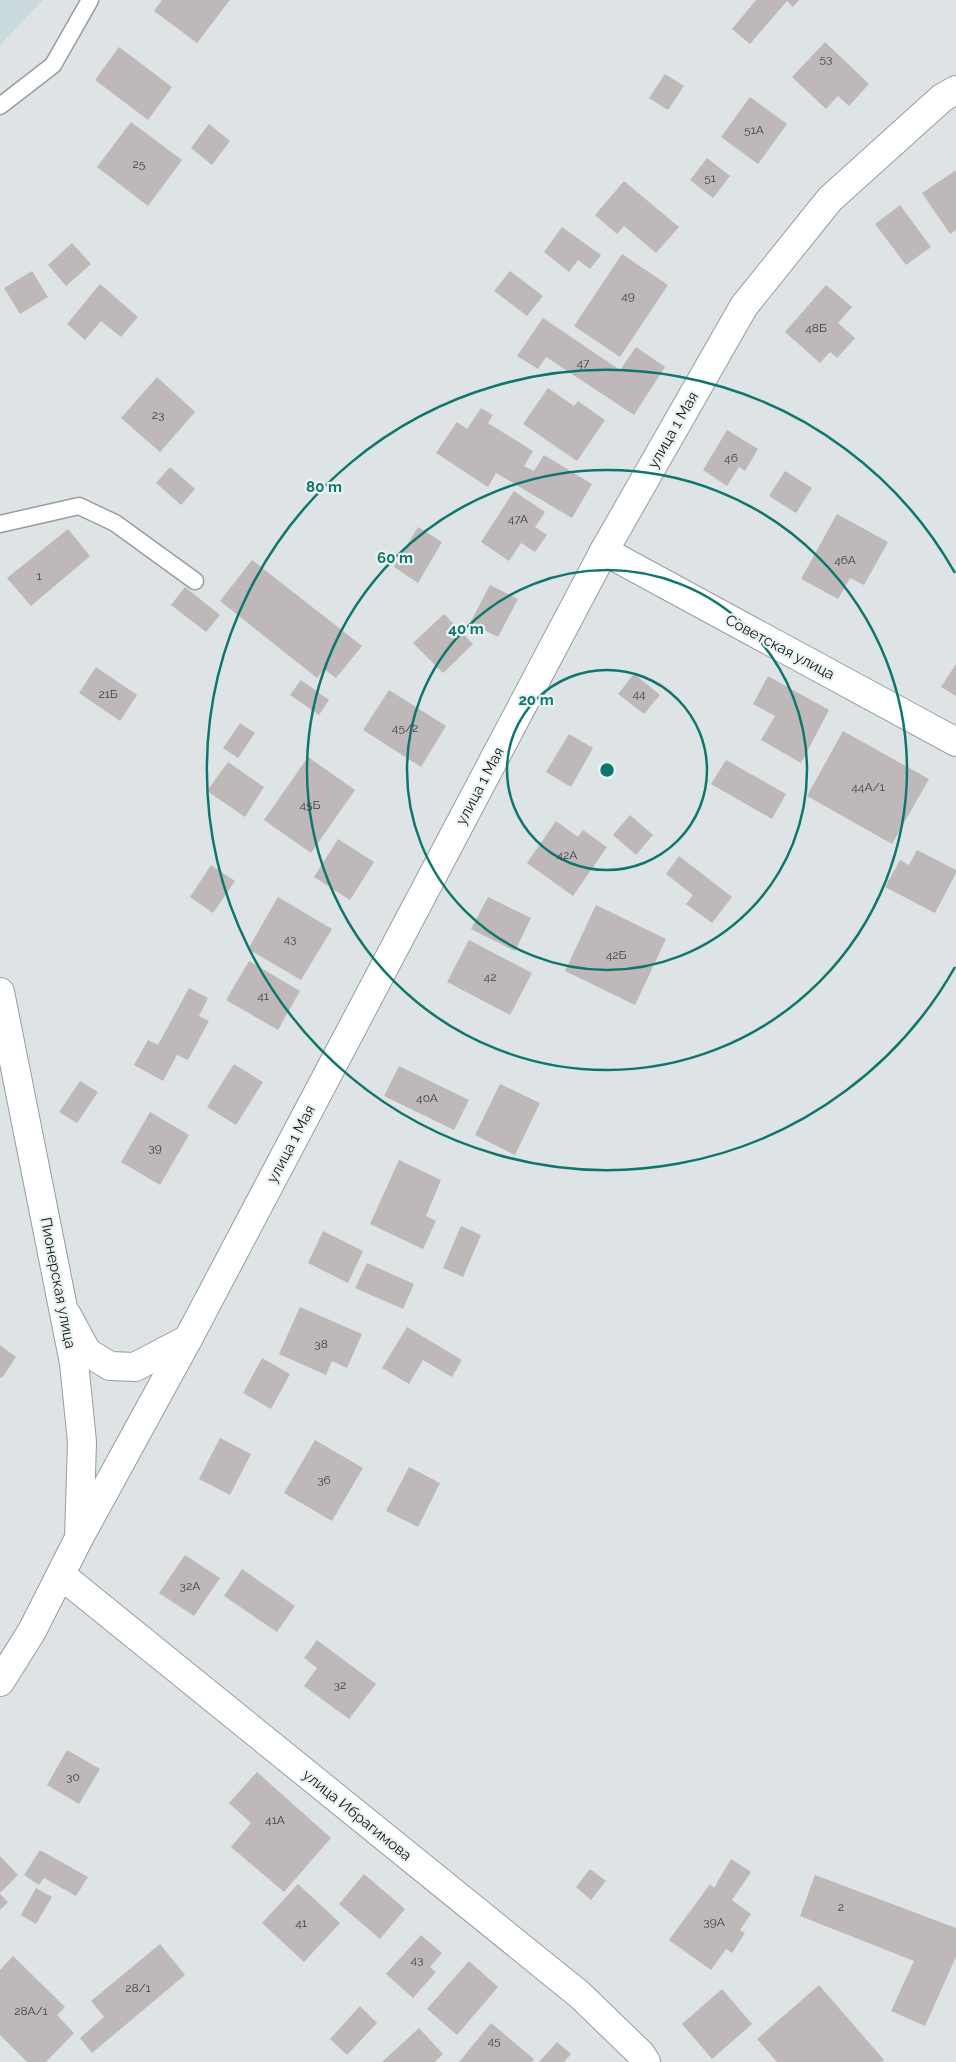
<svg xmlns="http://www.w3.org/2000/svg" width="956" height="2062" viewBox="0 0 956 2062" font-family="Raleway,sans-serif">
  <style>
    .built { fill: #cad9db }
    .building { fill: #beb8b9 }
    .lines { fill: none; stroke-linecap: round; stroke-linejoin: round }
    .lane-casing { stroke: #979d9d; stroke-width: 19 }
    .street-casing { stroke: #979d9d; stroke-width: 30 }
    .secondary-casing { stroke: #979d9d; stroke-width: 30 }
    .lane { stroke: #fff; stroke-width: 16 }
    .street { stroke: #fff; stroke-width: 28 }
    .secondary { stroke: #fff; stroke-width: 28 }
    .ring { fill: none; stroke: #0f766e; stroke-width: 2.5 }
    .labels { text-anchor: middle; stroke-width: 4.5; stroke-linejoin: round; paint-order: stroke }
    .number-label { font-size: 12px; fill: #3f3f40 }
    .street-label { font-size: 15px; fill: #151717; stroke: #ebf2f2 }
    .centre { fill: #0f766e; stroke: #ebf2f2; stroke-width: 2.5 }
    .ring-label { font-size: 15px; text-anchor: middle; font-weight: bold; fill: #0f766e; stroke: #ebf2f2; stroke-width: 4.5; stroke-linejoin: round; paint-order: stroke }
  </style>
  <rect width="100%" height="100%" fill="#dee4e5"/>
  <polygon class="built" points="0,0 43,0 0,45"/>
  <g class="building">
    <polygon points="162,0 230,0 197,43 154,11"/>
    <polygon points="756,0 799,0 793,7 787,1 750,44 732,29"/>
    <polygon points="825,42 869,84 849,106 838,96 826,109 792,77"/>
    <polygon points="119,47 172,87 148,120 95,80"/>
    <polygon points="665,74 684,86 668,110 649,98"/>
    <polygon points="750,97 787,124 758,164 721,137"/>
    <polygon points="131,122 182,160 148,206 97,167"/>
    <polygon points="209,124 230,141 212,165 191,148"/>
    <polygon points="707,158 730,176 713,198 690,180"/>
    <polygon points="956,170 956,230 950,234 922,193"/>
    <polygon points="624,181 679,227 656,253 624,226 617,234 595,215"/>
    <polygon points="900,205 931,247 906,265 875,224"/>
    <polygon points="562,227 601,255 590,269 578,260 569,272 544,252"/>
    <polygon points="72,243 91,264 66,286 48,265"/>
    <polygon points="622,254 668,285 620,357 574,326"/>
    <polygon points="32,271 48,297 20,314 4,288"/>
    <polygon points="510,271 543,296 527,316 494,291"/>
    <polygon points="100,284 138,317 121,337 101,321 85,340 67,324"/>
    <polygon points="826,285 852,307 838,323 855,338 837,358 830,352 820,363 785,332"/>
    <polygon points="543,318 620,370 636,347 665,367 634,415 546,357 538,369 517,356"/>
    <polygon points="157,377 195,412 160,452 121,418"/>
    <polygon points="548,388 574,406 578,401 605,420 577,461 523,424"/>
    <polygon points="481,408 493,415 488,423 533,451 524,466 534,471 544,455 592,484 572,518 496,473 488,487 436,453 457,422 467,429"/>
    <polygon points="727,430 758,449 745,471 739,467 727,486 703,470"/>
    <polygon points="170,467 195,489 181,505 156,483"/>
    <polygon points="785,471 812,488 796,513 769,496"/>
    <polygon points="514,491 545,512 535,527 547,535 535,552 521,543 509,561 481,542"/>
    <polygon points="837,514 888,542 864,585 850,578 838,599 801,579"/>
    <polygon points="418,527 442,542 418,583 394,567"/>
    <polygon points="68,529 90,556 31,606 7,578"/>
    <polygon points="252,560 362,646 336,678 324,669 317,678 220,601"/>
    <polygon points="490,585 518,599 498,637 470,623"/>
    <polygon points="185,587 220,615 206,632 171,605"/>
    <polygon points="444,614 473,644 443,673 413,643"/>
    <polygon points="956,664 956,696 941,687"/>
    <polygon points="96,667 137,695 120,721 79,693"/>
    <polygon points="634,674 660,695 644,714 618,694"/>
    <polygon points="768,676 829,710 801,763 761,740 775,716 753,704"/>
    <polygon points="301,680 329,700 319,715 290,695"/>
    <polygon points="389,690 446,726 421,767 363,730"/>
    <polygon points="240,723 255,733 238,758 223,748"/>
    <polygon points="843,731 929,779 892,844 807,796"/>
    <polygon points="569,734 593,748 571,787 546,772"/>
    <polygon points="308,757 355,790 311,853 264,820"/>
    <polygon points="726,760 786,794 772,819 711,784"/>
    <polygon points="228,762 264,787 245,817 207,791"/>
    <polygon points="630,815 653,835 636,855 613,835"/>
    <polygon points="556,821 578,837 583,830 607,847 573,896 527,863"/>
    <polygon points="338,839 374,862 350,900 314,877"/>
    <polygon points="917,850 956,870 956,873 935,913 885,887 900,860 909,865"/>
    <polygon points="679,856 732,897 712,923 686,904 693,895 666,874"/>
    <polygon points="211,865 235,881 213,913 190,897"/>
    <polygon points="278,897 332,929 301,980 248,949"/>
    <polygon points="488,897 531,918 515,951 471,929"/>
    <polygon points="596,905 666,939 635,1005 565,971"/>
    <polygon points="469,940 532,973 510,1015 447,982"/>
    <polygon points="249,961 300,991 278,1030 226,1000"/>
    <polygon points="189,988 208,998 199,1016 209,1021 188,1060 177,1055 163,1081 134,1065 148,1040 158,1045"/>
    <polygon points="234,1064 263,1082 236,1125 207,1107"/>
    <polygon points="399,1066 469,1100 454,1130 384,1096"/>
    <polygon points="80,1081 98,1092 77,1123 59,1112"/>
    <polygon points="500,1084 540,1103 515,1155 475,1135"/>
    <polygon points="150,1112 189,1135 160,1185 121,1162"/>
    <polygon points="399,1160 441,1180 426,1216 436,1221 423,1249 370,1224"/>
    <polygon points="461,1226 481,1235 463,1277 443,1268"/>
    <polygon points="323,1231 363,1251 348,1283 308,1263"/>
    <polygon points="367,1263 414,1284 403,1309 355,1288"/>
    <polygon points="300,1307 362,1334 347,1368 332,1361 326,1375 279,1354"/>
    <polygon points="407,1327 462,1360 452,1377 423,1360 409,1384 382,1368"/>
    <polygon points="0,1345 16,1357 2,1378 0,1377"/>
    <polygon points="262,1358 290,1374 271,1409 243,1393"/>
    <polygon points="220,1438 251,1454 230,1495 199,1479"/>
    <polygon points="315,1440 363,1468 332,1521 284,1493"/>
    <polygon points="409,1467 440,1483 418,1527 386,1511"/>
    <polygon points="185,1555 220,1578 194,1616 159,1593"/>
    <polygon points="242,1569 295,1606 277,1632 224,1596"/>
    <polygon points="317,1640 376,1684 349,1719 304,1686 317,1668 304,1658"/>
    <polygon points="67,1750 100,1769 79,1804 47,1785"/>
    <polygon points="257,1772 331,1838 284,1892 231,1847 251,1823 229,1803"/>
    <polygon points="40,1850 88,1877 76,1896 44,1878 39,1885 24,1875"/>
    <polygon points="0,1856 18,1875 0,1893"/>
    <polygon points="731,1859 751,1872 732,1900 751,1914 740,1930 745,1933 732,1953 726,1949 711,1970 669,1940 710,1884 714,1888"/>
    <polygon points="590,1869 606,1881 591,1900 576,1887"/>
    <polygon points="364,1874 405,1909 380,1939 339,1904"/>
    <polygon points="815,1875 956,1928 956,1957 925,2026 891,2011 914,1961 800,1916"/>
    <polygon points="298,1884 340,1923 304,1962 262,1923"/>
    <polygon points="36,1888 52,1897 36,1924 21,1915"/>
    <polygon points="0,1894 8,1902 0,1910"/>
    <polygon points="421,1935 442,1953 430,1967 436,1972 413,1998 386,1974"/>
    <polygon points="160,1944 185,1975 92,2053 80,2038 104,2017 91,2001"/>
    <polygon points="13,1956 65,2007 57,2015 74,2033 46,2062 27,2062 0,2035 0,1970"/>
    <polygon points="469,1961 498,1987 457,2035 427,2009"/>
    <polygon points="819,1985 884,2060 882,2062 777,2062 757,2039"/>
    <polygon points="722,1989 752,2024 712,2059 682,2024"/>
    <polygon points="360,2006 377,2023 347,2055 330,2039"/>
    <polygon points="491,2023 534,2059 532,2062 459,2062"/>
    <polygon points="419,2028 443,2054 435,2062 382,2062"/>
    <polygon points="557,2042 571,2054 564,2062 539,2062"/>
  </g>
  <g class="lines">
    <defs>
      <g id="lane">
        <polyline points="0,106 53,65 90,0"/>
        <polyline points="0,524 79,506 115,523 195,581"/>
      </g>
      <g id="street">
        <polyline points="604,551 956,742"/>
        <polyline points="67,1315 87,1352 110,1366 135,1367 188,1339"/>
        <polyline points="79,1538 188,1339 604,551 744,306 830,199 942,98 956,90"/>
        <polyline points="61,1575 580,1995 641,2054 646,2062"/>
      </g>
      <polyline id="secondary" points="0,992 74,1363 82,1442 79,1538 32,1631 0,1682"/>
    </defs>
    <use href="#lane" class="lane-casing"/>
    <use href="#street" class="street-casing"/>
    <use href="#secondary" class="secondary-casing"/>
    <use href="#lane" class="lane"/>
    <use href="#street" class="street"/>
    <use href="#secondary" class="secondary"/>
  </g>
  <g class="ring">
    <circle cx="607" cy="770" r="100"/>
    <circle cx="607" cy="770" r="200"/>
    <circle cx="607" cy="770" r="300"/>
    <path d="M955 967A400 400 0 1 1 955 573"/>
  </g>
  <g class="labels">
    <g class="number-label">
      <text x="826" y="63">53</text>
      <text x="754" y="134">51А</text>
      <text x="139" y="168">25</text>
      <text x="710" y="182">51</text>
      <text x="628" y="300">49</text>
      <text x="816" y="332">48Б</text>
      <text x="583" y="367">47</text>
      <text x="158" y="419">23</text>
      <text x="731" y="462">46</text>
      <text x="518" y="523">47А</text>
      <text x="845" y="564">46А</text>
      <text x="39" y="580">1</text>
      <text x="108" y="698">21Б</text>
      <text x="639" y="698">44</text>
      <text x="405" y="732">45/2</text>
      <text x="868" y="791">44А/1</text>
      <text x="310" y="809">45Б</text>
      <text x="567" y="859">42А</text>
      <text x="290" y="943">43</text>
      <text x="616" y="959">42Б</text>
      <text x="490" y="981">42</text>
      <text x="263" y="1000">41</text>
      <text x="427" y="1102">40А</text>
      <text x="155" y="1152">39</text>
      <text x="321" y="1348">38</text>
      <text x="324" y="1484">36</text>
      <text x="190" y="1590">32А</text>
      <text x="340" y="1689">32</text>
      <text x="73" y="1781">30</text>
      <text x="275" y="1824">41А</text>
      <text x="841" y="1911">2</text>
      <text x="714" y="1926">39А</text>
      <text x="301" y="1927">41</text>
      <text x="417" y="1964">43</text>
      <text x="138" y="1992">28/1</text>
      <text x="31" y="2015">28А/1</text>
      <text x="494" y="2045">45</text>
    </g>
    <g class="street-label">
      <text transform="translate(673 430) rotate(-60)" y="5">улица 1 Мая</text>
      <text transform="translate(780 647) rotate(28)" y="5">Советская улица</text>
      <text transform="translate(480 786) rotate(-62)" y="5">улица 1 Мая</text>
      <text transform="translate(291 1144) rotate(-62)" y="5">улица 1 Мая</text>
      <text transform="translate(58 1283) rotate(79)" y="5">Пионерская улица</text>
      <text transform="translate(357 1815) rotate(39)" y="5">улица Ибрагимова</text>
    </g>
  </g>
  <circle cx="607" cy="770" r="8" class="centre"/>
  <g class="ring-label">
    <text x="324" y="492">80 m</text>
    <text x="395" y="563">60 m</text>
    <text x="466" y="634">40 m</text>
    <text x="536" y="705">20 m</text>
  </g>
</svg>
